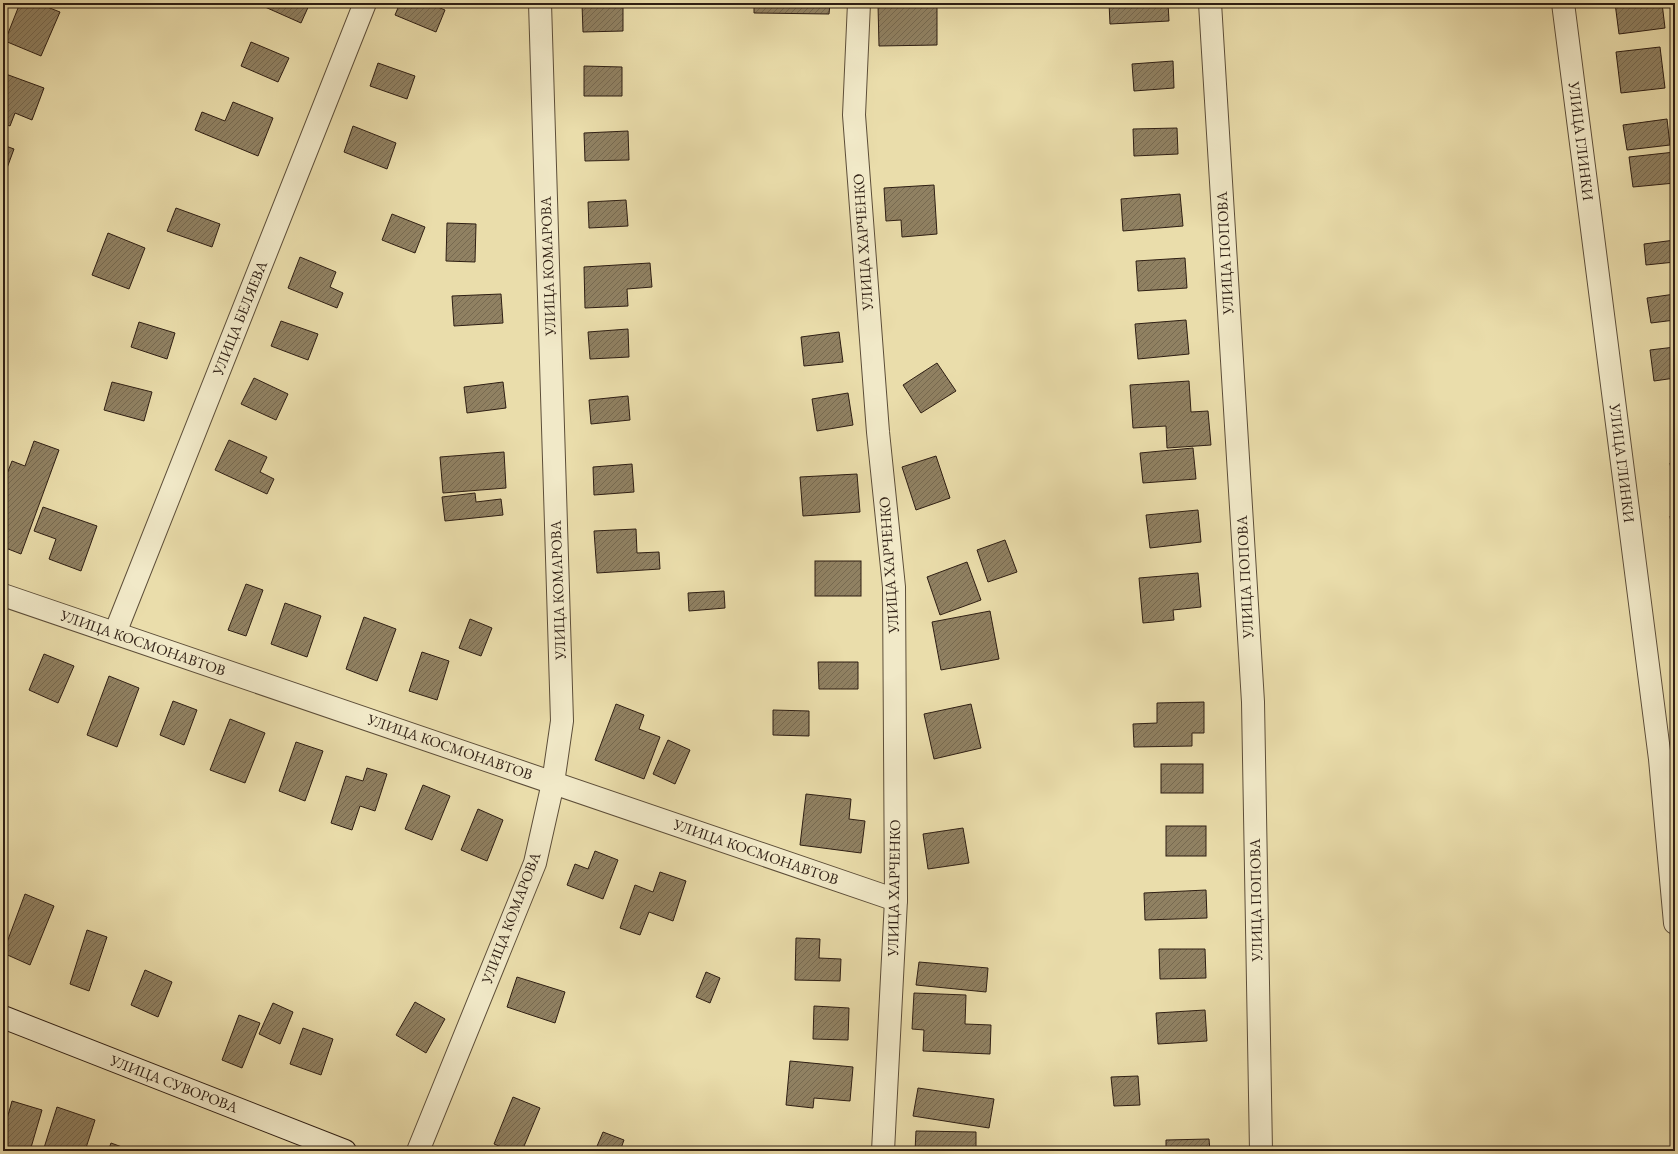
<svg xmlns="http://www.w3.org/2000/svg" width="1678" height="1154" viewBox="0 0 1678 1154" font-family="'EB Garamond',serif">
  <style>
    .building { fill: url(#building-hatch); stroke: #2e1e13 }
    .lines { fill: none; stroke-linecap: round; stroke-linejoin: round }
    .street-casing { stroke: #5d4e39; stroke-width: 24 }
    .secondary-casing { stroke: #2e1e13; stroke-width: 24 }
    .street { stroke: #f1e9c8; stroke-width: 22 }
    .secondary { stroke: #f1e9c8; stroke-width: 22 }
    .labels { text-anchor: middle; stroke-width: 4; stroke-linejoin: round; paint-order: stroke }
    .street-label { font-size: 15px; fill: #2e1e13; stroke: #f1e9c8 }
  </style>
  <defs>
    <pattern id="building-hatch" width="6" height="6" patternUnits="userSpaceOnUse"><rect width="6" height="6" fill="#908162"/><path d="M-1 1l2-2M0 6l6-6M5 7l2-2" fill="none" stroke="#766950"/></pattern>
  </defs>
  <rect width="100%" height="100%" fill="#eaddab"/>
  <filter id="stains"><feTurbulence type="fractalNoise" baseFrequency=".005" numOctaves="4"/><feColorMatrix values="0 0 0 0 .2 0 0 0 0 .09 0 0 0 0 .02 0 0 0 .5 -.17"/></filter>
  <radialGradient id="worn" r=".72"><stop offset=".6" stop-color="#630" stop-opacity="0"/><stop offset="1" stop-color="#630" stop-opacity=".3"/></radialGradient>
  <g class="building">
    <polygon points="20,3 37,3 60,12 41,56 5,41"/>
    <polygon points="266,3 310,3 301,23 265,7"/>
    <polygon points="400,3 428,3 445,10 436,32 395,15"/>
    <polygon points="623,3 623,31 583,32 582,4"/>
    <polygon points="754,3 830,3 829,14 754,13"/>
    <polygon points="1109,3 1168,3 1169,21 1110,24"/>
    <polygon points="1615,3 1662,3 1665,28 1619,34"/>
    <polygon points="937,4 937,45 879,46 878,5"/>
    <polygon points="251,42 289,58 278,82 241,66"/>
    <polygon points="1660,47 1665,88 1621,93 1616,52"/>
    <polygon points="1173,61 1174,88 1134,91 1132,64"/>
    <polygon points="378,63 415,76 407,99 370,86"/>
    <polygon points="584,66 622,67 622,96 584,96"/>
    <polygon points="3,73 44,88 32,120 15,113 10,126 3,123"/>
    <polygon points="233,102 273,118 258,156 195,130 202,112 225,121"/>
    <polygon points="1667,119 1670,145 1627,150 1623,125"/>
    <polygon points="353,126 396,143 387,169 344,152"/>
    <polygon points="1177,128 1178,154 1134,156 1133,129"/>
    <polygon points="628,131 629,160 585,161 584,133"/>
    <polygon points="3,145 14,149 3,179"/>
    <polygon points="1675,152 1675,183 1633,187 1629,157"/>
    <polygon points="934,185 937,234 902,237 901,220 886,221 884,188"/>
    <polygon points="1180,194 1183,226 1123,231 1121,199"/>
    <polygon points="626,200 628,226 589,228 588,202"/>
    <polygon points="176,208 220,224 212,247 167,231"/>
    <polygon points="392,214 425,227 415,253 382,240"/>
    <polygon points="447,223 476,224 475,262 446,261"/>
    <polygon points="108,233 145,248 129,289 92,275"/>
    <polygon points="1675,240 1675,262 1646,265 1644,244"/>
    <polygon points="300,257 336,272 330,287 343,293 337,308 288,288"/>
    <polygon points="1185,258 1187,288 1138,291 1136,261"/>
    <polygon points="650,263 652,287 627,289 628,306 585,308 584,267"/>
    <polygon points="501,294 503,323 454,326 452,296"/>
    <polygon points="1675,294 1675,320 1651,323 1647,298"/>
    <polygon points="1186,320 1189,354 1138,359 1135,324"/>
    <polygon points="281,321 318,334 308,360 271,346"/>
    <polygon points="139,322 175,333 167,359 131,347"/>
    <polygon points="628,329 629,357 590,359 588,332"/>
    <polygon points="839,332 843,362 804,366 801,337"/>
    <polygon points="1675,347 1675,378 1654,381 1650,350"/>
    <polygon points="937,363 956,391 921,413 903,385"/>
    <polygon points="254,378 288,394 276,420 241,404"/>
    <polygon points="1189,381 1191,412 1208,411 1211,445 1167,448 1166,426 1133,428 1130,385"/>
    <polygon points="112,382 152,392 144,421 104,410"/>
    <polygon points="503,382 506,408 467,413 464,387"/>
    <polygon points="848,393 853,425 817,431 812,399"/>
    <polygon points="628,396 630,420 591,424 589,400"/>
    <polygon points="229,440 267,457 260,472 274,479 267,494 215,470"/>
    <polygon points="34,441 59,450 21,554 3,547 3,484 12,461 25,466"/>
    <polygon points="1193,448 1196,479 1143,483 1140,453"/>
    <polygon points="504,452 506,488 443,493 440,457"/>
    <polygon points="936,456 950,498 916,510 902,467"/>
    <polygon points="1670,463 1675,463 1675,494"/>
    <polygon points="632,464 634,492 594,495 593,467"/>
    <polygon points="857,474 860,512 803,516 800,477"/>
    <polygon points="475,493 476,502 501,499 503,515 445,521 442,497"/>
    <polygon points="43,507 97,526 81,571 49,559 56,539 34,531"/>
    <polygon points="1198,510 1201,542 1150,548 1146,515"/>
    <polygon points="1675,515 1675,551 1670,516"/>
    <polygon points="636,529 637,553 659,552 660,569 597,573 594,531"/>
    <polygon points="1005,540 1017,572 988,582 977,550"/>
    <rect x="815" y="561" width="46" height="35"/>
    <polygon points="967,562 981,600 940,615 927,577"/>
    <polygon points="1198,573 1201,607 1173,610 1174,620 1143,623 1139,578"/>
    <polygon points="246,584 263,590 246,636 228,630"/>
    <polygon points="724,591 725,608 689,611 688,593"/>
    <polygon points="285,603 321,616 307,657 271,644"/>
    <polygon points="990,611 999,659 941,670 932,622"/>
    <polygon points="364,617 396,629 377,681 346,669"/>
    <polygon points="470,619 492,628 481,656 459,648"/>
    <polygon points="422,652 449,661 437,700 409,691"/>
    <polygon points="44,654 74,666 58,703 29,690"/>
    <polygon points="818,662 858,662 858,689 819,689"/>
    <polygon points="109,676 139,688 117,747 87,735"/>
    <polygon points="173,701 197,710 184,745 160,735"/>
    <polygon points="1204,702 1204,733 1192,733 1192,746 1134,747 1133,724 1157,723 1157,703"/>
    <polygon points="616,704 644,715 639,729 660,737 644,779 595,760"/>
    <polygon points="971,704 981,748 934,759 924,714"/>
    <polygon points="773,710 809,711 809,736 773,735"/>
    <polygon points="230,719 265,733 245,783 210,770"/>
    <polygon points="668,740 690,750 675,784 653,774"/>
    <polygon points="296,742 323,751 305,801 279,791"/>
    <rect x="1161" y="764" width="42" height="29"/>
    <polygon points="367,768 387,774 375,811 360,806 352,830 331,823 346,776 363,781"/>
    <polygon points="423,785 450,796 432,840 405,829"/>
    <polygon points="806,794 851,799 849,819 865,821 861,853 800,845"/>
    <polygon points="478,809 503,820 487,861 461,850"/>
    <rect x="1166" y="826" width="40" height="30"/>
    <polygon points="963,828 969,863 928,869 923,834"/>
    <polygon points="595,851 618,860 603,899 567,885 575,864 588,869"/>
    <polygon points="660,872 686,881 673,921 649,912 640,935 620,928 635,885 653,892"/>
    <polygon points="1206,890 1207,918 1145,920 1144,893"/>
    <polygon points="25,894 54,906 30,965 3,953"/>
    <polygon points="87,930 107,937 89,991 70,984"/>
    <polygon points="796,938 820,939 819,958 841,959 840,981 795,980"/>
    <polygon points="1159,949 1205,949 1206,978 1160,979"/>
    <polygon points="919,962 988,968 986,992 916,985"/>
    <polygon points="145,970 172,982 158,1017 131,1005"/>
    <polygon points="706,972 720,978 710,1003 696,997"/>
    <polygon points="517,977 565,992 555,1023 507,1007"/>
    <polygon points="914,993 966,995 965,1024 991,1025 990,1054 923,1051 924,1030 912,1029"/>
    <polygon points="415,1002 445,1019 426,1053 396,1035"/>
    <polygon points="273,1003 293,1012 280,1044 259,1034"/>
    <polygon points="814,1006 849,1008 848,1040 813,1039"/>
    <polygon points="1205,1010 1207,1041 1158,1044 1156,1013"/>
    <polygon points="239,1015 260,1023 242,1068 222,1060"/>
    <polygon points="303,1028 333,1039 321,1075 290,1064"/>
    <polygon points="790,1061 853,1067 850,1101 814,1098 813,1108 786,1105"/>
    <polygon points="1138,1076 1140,1105 1114,1106 1111,1077"/>
    <polygon points="918,1088 994,1099 989,1128 913,1116"/>
    <polygon points="513,1097 540,1108 522,1151 511,1151 494,1144"/>
    <polygon points="12,1101 42,1110 30,1151 3,1151 3,1133"/>
    <polygon points="57,1107 95,1120 85,1151 43,1151"/>
    <polygon points="916,1131 976,1132 976,1151 915,1151"/>
    <polygon points="603,1132 624,1140 620,1151 595,1151"/>
    <polygon points="1209,1139 1210,1151 1166,1151 1166,1140"/>
    <polygon points="111,1143 133,1151 108,1151"/>
  </g>
  <g class="lines">
    <defs>
      <g id="street">
        <polyline points="859,3 854,115 878,432 894,587 896,900 883,1151"/>
        <polyline points="1210,3 1253,702 1261,1151"/>
        <polyline points="1563,3 1660,759 1675,923"/>
        <polyline points="3,595 896,900"/>
        <polyline points="115,633 365,3"/>
        <polyline points="418,1151 535,863 553,783 562,721 540,3"/>
      </g>
      <polyline id="secondary" points="3,1017 345,1151"/>
    </defs>
    <use href="#street" class="street-casing"/>
    <use href="#secondary" class="secondary-casing"/>
    <use href="#street" class="street"/>
    <use href="#secondary" class="secondary"/>
  </g>
  <g class="labels">
    <g class="street-label">
      <text transform="translate(1581 141) rotate(83)" y="5">УЛИЦА ГЛИНКИ</text>
      <text transform="translate(863 242) rotate(-94)" y="5">УЛИЦА ХАРЧЕНКО</text>
      <text transform="translate(1225 253) rotate(-93)" y="5">УЛИЦА ПОПОВА</text>
      <text transform="translate(548 266) rotate(-92)" y="5">УЛИЦА КОМАРОВА</text>
      <text transform="translate(240 318) rotate(-68)" y="5">УЛИЦА БЕЛЯЕВА</text>
      <text transform="translate(1622 463) rotate(83)" y="5">УЛИЦА ГЛИНКИ</text>
      <text transform="translate(889 565) rotate(-94)" y="5">УЛИЦА ХАРЧЕНКО</text>
      <text transform="translate(1245 577) rotate(-93)" y="5">УЛИЦА ПОПОВА</text>
      <text transform="translate(558 590) rotate(-92)" y="5">УЛИЦА КОМАРОВА</text>
      <text transform="translate(143 643) rotate(19)" y="5">УЛИЦА КОСМОНАВТОВ</text>
      <text transform="translate(450 747) rotate(19)" y="5">УЛИЦА КОСМОНАВТОВ</text>
      <text transform="translate(756 852) rotate(19)" y="5">УЛИЦА КОСМОНАВТОВ</text>
      <text transform="translate(894 888) rotate(-89)" y="5">УЛИЦА ХАРЧЕНКО</text>
      <text transform="translate(1256 900) rotate(-91)" y="5">УЛИЦА ПОПОВА</text>
      <text transform="translate(511 918) rotate(-69)" y="5">УЛИЦА КОМАРОВА</text>
      <text transform="translate(174 1084) rotate(21)" y="5">УЛИЦА СУВОРОВА</text>
    </g>
  </g>
  <rect width="1678" height="1154" fill="none" stroke="#eaddab" stroke-width="16"/>
  <rect x="4" y="4" width="1670" height="1146" fill="none" stroke="#2e1e13" stroke-width="2"/>
  <rect x="8" y="8" width="1662" height="1138" fill="none" stroke="#2e1e13"/>
  <rect width="100%" height="100%" filter="url(#stains)"/>
  <rect width="100%" height="100%" fill="url(#worn)"/>
</svg>
